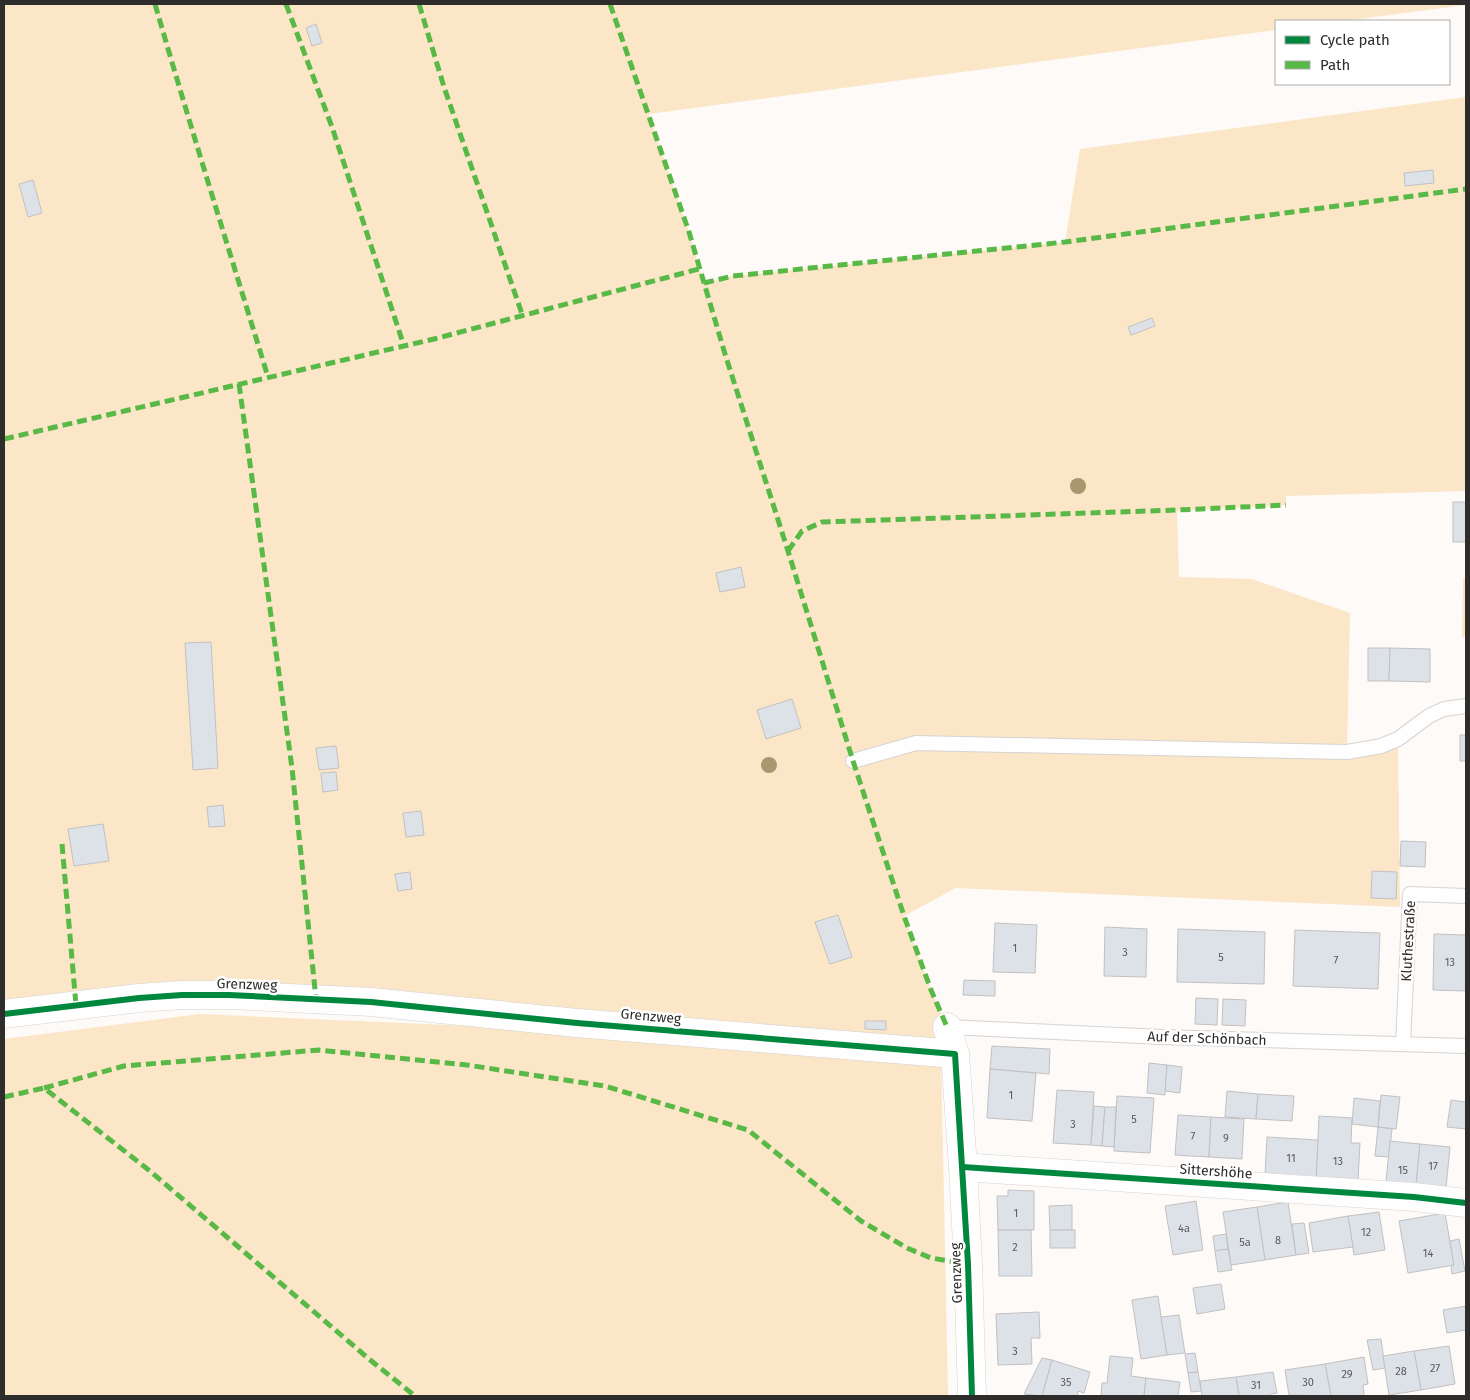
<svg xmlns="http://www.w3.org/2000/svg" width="1470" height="1400" viewBox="0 0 1470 1400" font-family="'Fira Sans',sans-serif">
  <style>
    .green { fill: #fbe6c8 }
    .building { fill: #dde2e9; stroke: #c2c1c1 }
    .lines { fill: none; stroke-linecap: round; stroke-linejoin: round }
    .lane-casing { stroke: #d6d4d2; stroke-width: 16 }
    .street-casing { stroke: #d6d4d2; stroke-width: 29 }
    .lane { stroke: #fffefe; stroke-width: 14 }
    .street { stroke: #fffefe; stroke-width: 28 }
    .quiet { stroke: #58b947; stroke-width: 5; stroke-dasharray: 10 5; stroke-linecap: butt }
    .cycleway-casing { stroke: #fff; stroke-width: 9 }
    .cycleway { stroke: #00873e; stroke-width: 6 }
    .tree { fill: #aa966f }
    .labels { text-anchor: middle; stroke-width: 5; stroke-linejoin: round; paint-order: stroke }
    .number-label { font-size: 11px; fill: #5a5a5a }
    .street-label { font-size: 14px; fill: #2e2d2b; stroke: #fff }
  </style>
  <rect width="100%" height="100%" fill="#fdfaf7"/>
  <g class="green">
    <polygon points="4,4 1466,4 1466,5 1343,21 1276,21 1276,30 649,114 689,232 704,283 733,276 1065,242 1080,149 1466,97 1466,491 1286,496 1286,505 1177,511 1179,577 1252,579 1350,613 1347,751 1398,739 1400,907 956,888 904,916 931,990 947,1027 941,1053 948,1396 4,1396 4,1039 200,1014 781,1040 371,1002 4,1014"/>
    <polygon points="1463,578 1466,578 1466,637 1462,637"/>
  </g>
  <g class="building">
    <polygon points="316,24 322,43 312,46 306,28"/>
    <polygon points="1433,170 1434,183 1405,186 1404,173"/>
    <polygon points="33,180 42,213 28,217 19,184"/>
    <polygon points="1152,318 1155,326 1131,335 1128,327"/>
    <rect x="1453" y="502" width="13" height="40"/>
    <polygon points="741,567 745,587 720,592 716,573"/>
    <polygon points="211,642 218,768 193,770 185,643"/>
    <polygon points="1368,648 1390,648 1389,681 1368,681"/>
    <polygon points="1390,648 1430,649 1430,682 1389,681"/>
    <polygon points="792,699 801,728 766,739 757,710"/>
    <rect x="1460" y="735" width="6" height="26"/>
    <polygon points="336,746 339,768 319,770 316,748"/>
    <polygon points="336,772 338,790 323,792 321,773"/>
    <polygon points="223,805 225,826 209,827 207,807"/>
    <polygon points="421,811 424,835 406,837 403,813"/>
    <polygon points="103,824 109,861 74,866 68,829"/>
    <polygon points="1401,841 1426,842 1425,867 1400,866"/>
    <polygon points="1372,871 1397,872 1396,899 1371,898"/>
    <polygon points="410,872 412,889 398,891 395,874"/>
    <polygon points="838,915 852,957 830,964 815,922"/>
    <polygon points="995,923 1037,925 1035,973 993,972"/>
    <polygon points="1105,927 1147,929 1146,977 1104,976"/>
    <polygon points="1178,929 1265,932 1264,984 1177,982"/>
    <polygon points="1295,930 1380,933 1378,989 1293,986"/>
    <polygon points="1434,934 1466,935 1466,991 1433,990"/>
    <polygon points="964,980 995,981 995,996 963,995"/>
    <polygon points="1196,998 1218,999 1217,1025 1195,1024"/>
    <polygon points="1223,999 1246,1000 1245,1026 1222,1025"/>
    <polygon points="865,1021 886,1021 886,1030 865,1029"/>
    <polygon points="992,1046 1050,1049 1049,1074 990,1069"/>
    <polygon points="1149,1063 1167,1065 1165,1095 1147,1093"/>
    <polygon points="1167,1065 1182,1067 1180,1093 1165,1091"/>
    <polygon points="990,1069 1036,1073 1032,1121 987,1118"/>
    <polygon points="1057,1090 1094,1092 1091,1145 1053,1143"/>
    <polygon points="1227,1091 1258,1094 1256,1119 1225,1117"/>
    <polygon points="1258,1094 1294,1096 1292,1121 1256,1119"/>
    <polygon points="1381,1095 1400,1097 1396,1129 1378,1127"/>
    <polygon points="1117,1096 1154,1098 1150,1153 1114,1151"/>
    <polygon points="1354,1098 1380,1101 1378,1127 1352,1124"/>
    <polygon points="1451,1100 1466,1102 1466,1129 1447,1127"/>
    <polygon points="1094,1106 1105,1107 1102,1146 1091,1145"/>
    <polygon points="1105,1107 1116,1107 1114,1147 1102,1146"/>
    <polygon points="1178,1115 1211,1117 1209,1157 1175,1155"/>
    <polygon points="1319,1116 1352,1118 1351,1143 1360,1143 1358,1181 1316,1179"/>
    <polygon points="1211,1117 1244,1119 1242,1159 1209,1157"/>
    <polygon points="1378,1127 1392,1129 1389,1157 1375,1156"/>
    <polygon points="1267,1137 1318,1140 1316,1179 1265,1175"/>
    <polygon points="1390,1141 1420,1144 1416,1185 1386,1182"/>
    <polygon points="1420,1144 1450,1147 1446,1188 1416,1185"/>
    <polygon points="1008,1190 1034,1191 1034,1230 998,1230 997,1196 1008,1196"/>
    <polygon points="1196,1201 1203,1250 1173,1255 1165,1206"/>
    <polygon points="1288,1202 1296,1255 1265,1260 1257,1207"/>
    <polygon points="1072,1205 1072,1230 1050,1230 1049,1206"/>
    <polygon points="1257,1207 1265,1260 1231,1265 1223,1212"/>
    <polygon points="1379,1212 1385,1250 1354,1255 1348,1216"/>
    <polygon points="1445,1213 1454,1265 1408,1273 1399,1221"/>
    <polygon points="1348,1216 1353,1247 1313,1252 1309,1223"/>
    <polygon points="1304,1223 1309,1253 1296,1255 1292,1224"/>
    <polygon points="998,1230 1031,1230 1032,1276 999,1276"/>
    <rect x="1050" y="1230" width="25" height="18"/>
    <polygon points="1226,1234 1228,1249 1215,1251 1213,1236"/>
    <polygon points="1459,1239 1465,1271 1452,1274 1451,1266 1454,1265 1450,1241"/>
    <polygon points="1228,1249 1232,1270 1218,1272 1215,1251"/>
    <polygon points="1221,1284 1225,1309 1197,1314 1193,1288"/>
    <polygon points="1158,1296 1167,1355 1141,1359 1132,1300"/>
    <polygon points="1466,1306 1466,1330 1447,1333 1443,1310"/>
    <polygon points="1039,1312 1040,1338 1031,1338 1032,1364 998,1365 996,1314"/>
    <polygon points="1179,1315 1185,1353 1167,1355 1161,1317"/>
    <polygon points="1381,1339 1385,1368 1373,1370 1367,1340"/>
    <polygon points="1449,1346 1455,1384 1421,1390 1414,1351"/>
    <polygon points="1414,1351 1421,1390 1389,1395 1383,1356"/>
    <polygon points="1195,1353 1198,1372 1188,1373 1185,1354"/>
    <polygon points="1110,1356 1133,1358 1131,1376 1146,1378 1144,1396 1105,1396 1101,1395 1102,1383 1107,1383"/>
    <polygon points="1364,1357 1368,1384 1363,1385 1364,1396 1331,1396 1325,1364"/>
    <polygon points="1042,1358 1052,1360 1042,1396 1024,1394"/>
    <polygon points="1052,1360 1090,1372 1084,1393 1078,1391 1077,1396 1042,1396"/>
    <polygon points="1325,1364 1331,1396 1289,1395 1285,1370"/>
    <polygon points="1198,1372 1201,1391 1191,1392 1188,1373"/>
    <polygon points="1273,1372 1277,1393 1270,1394 1270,1396 1239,1396 1236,1377"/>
    <polygon points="1236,1377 1239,1396 1202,1396 1200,1381"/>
    <polygon points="1146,1378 1180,1382 1178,1396 1144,1396"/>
  </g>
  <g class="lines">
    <defs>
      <g id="lane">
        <polyline points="853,761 916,743 1347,752 1381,746 1398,739 1429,716 1444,709 1466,706"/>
        <polyline points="947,1027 1162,1037 1466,1046"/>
        <polyline points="1403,1044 1410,894 1466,896"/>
      </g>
      <g id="street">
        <polyline points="4,1014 139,998 182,995 229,995 371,1002 577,1023 955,1054"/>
        <polyline points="947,1027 955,1054 963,1167 968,1264 972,1396"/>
        <polyline points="963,1167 1414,1197 1466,1203"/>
      </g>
    </defs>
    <use href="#lane" class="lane-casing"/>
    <use href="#street" class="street-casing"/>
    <use href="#lane" class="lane"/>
    <use href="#street" class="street"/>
    <g class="quiet">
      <path d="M155,4C191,129 230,253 268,377"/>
      <polyline points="286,4 332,127 404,346"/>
      <polyline points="419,4 444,87 522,314"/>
      <polyline points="610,4 689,232 725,354 788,551 853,761 904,916 931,990 947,1027"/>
      <polyline points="704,283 733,276 1065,242 1466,189"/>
      <polyline points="239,384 292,768 316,999"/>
      <polyline points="4,439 434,339 699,269"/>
      <polyline points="788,551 802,531 822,522 1177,510 1286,505"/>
      <polyline points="62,844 76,1005"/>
      <polyline points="44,1088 124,1066 319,1050 467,1065 605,1086 748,1130 861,1221 907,1248 931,1258 968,1264"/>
      <polyline points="4,1097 44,1088 150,1171 369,1359 415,1396"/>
    </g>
    <defs>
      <g id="cycleway">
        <polyline points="4,1014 139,998 182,995 229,995 371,1002 577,1023 955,1054 968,1264 972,1396"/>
        <polyline points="963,1167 1414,1197 1466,1203"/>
      </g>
    </defs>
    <use href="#cycleway" class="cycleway-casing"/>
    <use href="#cycleway" class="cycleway"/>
  </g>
  <g class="tree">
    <circle cx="1078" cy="486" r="8"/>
    <circle cx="769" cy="765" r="8"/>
  </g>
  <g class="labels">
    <g class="number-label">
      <text x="1015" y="952">1</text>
      <text x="1125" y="956">3</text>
      <text x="1221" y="961">5</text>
      <text x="1336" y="964">7</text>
      <text x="1450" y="966">13</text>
      <text x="1011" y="1099">1</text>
      <text x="1134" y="1123">5</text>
      <text x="1073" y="1128">3</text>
      <text x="1193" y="1140">7</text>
      <text x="1226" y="1142">9</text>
      <text x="1291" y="1162">11</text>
      <text x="1338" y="1165">13</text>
      <text x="1433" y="1170">17</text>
      <text x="1403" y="1174">15</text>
      <text x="1016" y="1217">1</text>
      <text x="1184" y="1232">4a</text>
      <text x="1366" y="1236">12</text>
      <text x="1278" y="1244">8</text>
      <text x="1245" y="1246">5a</text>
      <text x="1015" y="1251">2</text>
      <text x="1428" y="1257">14</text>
      <text x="1015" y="1355">3</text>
      <text x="1435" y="1372">27</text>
      <text x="1401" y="1375">28</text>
      <text x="1347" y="1378">29</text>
      <text x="1066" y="1386">35</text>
      <text x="1308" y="1386">30</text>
      <text x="1256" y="1389">31</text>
    </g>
    <g class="street-label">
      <text transform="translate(1408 941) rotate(-87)" y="5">Kluthestraße</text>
      <text transform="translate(247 984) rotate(2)" y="5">Grenzweg</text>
      <text transform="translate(651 1016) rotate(5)" y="5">Grenzweg</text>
      <text transform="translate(1207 1038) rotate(2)" y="5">Auf der Schönbach</text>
      <text transform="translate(1216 1171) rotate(4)" y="5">Sittershöhe</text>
      <text transform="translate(956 1273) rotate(-92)" y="5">Grenzweg</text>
    </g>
  </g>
  <rect width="1470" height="1400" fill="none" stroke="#2e2d2b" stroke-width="10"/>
  <rect x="1275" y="20" width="175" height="65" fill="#ffffff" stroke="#ababaa"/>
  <rect x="1285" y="36" width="25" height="8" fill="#00873e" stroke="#ababaa"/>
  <text x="1320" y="45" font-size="15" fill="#2e2d2b">Cycle path</text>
  <rect x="1285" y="61" width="25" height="8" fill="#58b947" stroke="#ababaa"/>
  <text x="1320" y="70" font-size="15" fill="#2e2d2b">Path</text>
</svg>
